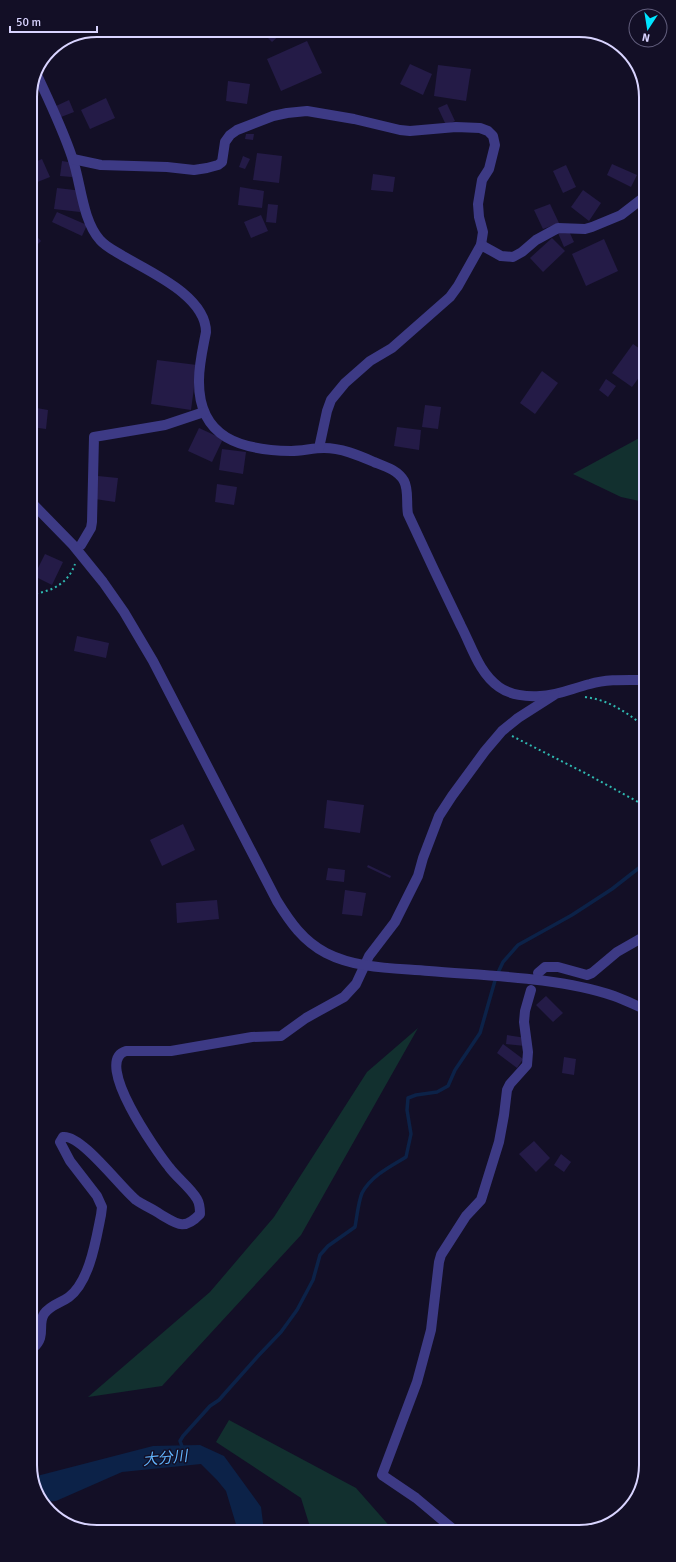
<svg xmlns="http://www.w3.org/2000/svg" width="676" height="1562" viewBox="0 0 676 1562" font-family="Signika,'Noto Sans JP',sans-serif">
  <style>
    .green { fill: #12302f }
    .water { fill: #0c2248 }
    .lines { fill: none; stroke-linecap: round; stroke-linejoin: round }
    .stream { stroke: #0c2248; stroke-width: 3.5 }
    .building { fill: #241b47 }
    .path { stroke: #2fb8b0; stroke-width: 2; stroke-dasharray: 2 3; stroke-linecap: butt }
    .minor { stroke: #3d3a85; stroke-width: 10 }
    .tertiary { stroke: #3d3a85; stroke-width: 10 }
    .labels { text-anchor: middle; stroke-width: 3; stroke-linejoin: round; paint-order: stroke }
    .water-label { font-size: 15px; font-style: italic; fill: #62b6ff; stroke: #130f26 }
    .rim { fill: none; stroke: #d9d4ff; stroke-width: 2 }
  </style>
  <rect width="100%" height="100%" fill="#130f26"/>
  <g class="green">
    <polygon points="643,436 644,502 621,497 573,474"/>
    <polygon points="418,1028 301,1235 162,1386 88,1397 210,1292 274,1217 367,1072"/>
    <polygon points="229,1420 356,1488 393,1530 311,1530 301,1498 216,1442"/>
  </g>
  <polygon class="water" points="200,1445 224,1456 261,1507 264,1531 238,1531 226,1491 217,1480 201,1464 122,1472 56,1501 45,1502 33,1486 33,1477 153,1446"/>
  <g class="lines">
    <path class="stream" d="M183,1449L180,1441L183,1436L210,1406L219,1400L226,1392L259,1355L281,1332L297,1310L313,1280L320,1255L328,1246L355,1227C357,1217 358,1203 362,1193C371,1176 391,1166 406,1157L411,1134L407,1110L408,1098L416,1095L437,1092L448,1086L455,1070L480,1033L496,977L503,962L518,945L572,915L612,889L644,864"/>
  </g>
  <g class="building">
    <polygon points="263,33 282,33 272,42"/>
    <polygon points="307,41 322,73 281,91 267,59"/>
    <polygon points="410,64 432,74 423,95 400,84"/>
    <polygon points="438,65 471,69 466,101 434,96"/>
    <polygon points="228,81 250,84 247,104 226,101"/>
    <polygon points="106,98 115,118 90,129 81,110"/>
    <polygon points="69,100 74,112 61,117 56,106"/>
    <polygon points="447,104 455,121 446,125 438,108"/>
    <polygon points="246,134 254,134 253,140 245,139"/>
    <polygon points="257,153 282,156 279,183 253,180"/>
    <polygon points="243,156 250,159 245,169 239,167"/>
    <polygon points="42,159 50,177 30,185 30,164"/>
    <polygon points="62,161 74,163 72,177 60,176"/>
    <polygon points="612,164 637,175 631,187 607,175"/>
    <polygon points="566,165 576,187 563,193 553,171"/>
    <polygon points="373,174 395,177 393,192 371,190"/>
    <polygon points="240,187 264,191 262,208 238,205"/>
    <polygon points="57,188 83,191 80,212 54,209"/>
    <polygon points="583,190 601,203 589,221 571,207"/>
    <polygon points="268,204 278,205 276,223 266,222"/>
    <polygon points="550,204 559,223 543,229 534,210"/>
    <polygon points="57,212 87,225 82,236 52,222"/>
    <polygon points="261,215 268,231 251,238 244,222"/>
    <polygon points="30,229 41,241 31,251 30,242"/>
    <polygon points="568,229 574,242 564,247 558,233"/>
    <polygon points="552,238 565,251 543,272 530,258"/>
    <polygon points="604,239 618,271 586,286 572,254"/>
    <polygon points="633,344 643,351 643,372 632,387 612,373"/>
    <polygon points="157,360 197,365 191,410 151,404"/>
    <polygon points="542,371 558,383 535,414 520,403"/>
    <polygon points="606,379 616,386 608,397 599,390"/>
    <polygon points="425,405 441,407 438,429 422,427"/>
    <polygon points="31,407 48,410 46,429 31,427"/>
    <polygon points="397,427 421,430 419,450 394,446"/>
    <polygon points="199,428 223,439 212,462 188,451"/>
    <polygon points="222,449 246,452 243,474 219,470"/>
    <polygon points="98,476 118,478 115,502 95,499"/>
    <polygon points="217,484 237,487 234,505 215,502"/>
    <polygon points="45,554 63,562 52,585 34,576 31,582 31,572 35,574"/>
    <polygon points="77,636 109,643 106,658 74,651"/>
    <polygon points="327,800 364,805 360,833 324,828"/>
    <polygon points="183,824 195,850 162,866 150,840"/>
    <polygon points="368,865 391,876 390,878 367,867"/>
    <polygon points="328,868 345,870 344,882 326,880"/>
    <polygon points="345,890 366,893 362,916 342,914"/>
    <polygon points="217,900 219,919 177,923 176,903"/>
    <polygon points="546,996 563,1013 553,1022 536,1005"/>
    <polygon points="507,1035 526,1038 525,1046 506,1044"/>
    <polygon points="503,1044 523,1059 517,1068 497,1053"/>
    <polygon points="564,1057 576,1059 574,1075 562,1073"/>
    <polygon points="534,1141 550,1158 536,1172 519,1154"/>
    <polygon points="561,1154 571,1162 564,1172 554,1165"/>
  </g>
  <g class="lines">
    <g class="path">
      <path d="M31,594C51,592 68,584 75,564"/>
      <path d="M585,697C609,700 626,712 644,726"/>
      <polyline points="512,736 585,773 640,803 644,804"/>
    </g>
    <g class="minor">
      <path d="M38,77C50,103 63,130 72,157C81,182 82,220 100,240C106,247 115,251 123,256C150,272 206,296 206,332C203,348 199,364 199,380C198,439 242,450 291,451C302,451 313,448 324,448C341,448 358,455 374,462C384,466 398,470 404,481C409,490 406,503 408,514C425,551 443,589 461,626C472,647 479,673 499,687C510,695 527,697 540,696C557,696 573,688 590,684C607,679 626,680 644,680"/>
      <polyline points="73,159 101,165 167,167 194,170 207,168 218,165 222,162 225,142 230,135 237,130 273,116 287,113 307,111 354,119 400,130 410,131 456,127 480,128 488,131 493,136 495,145 489,169 482,180 478,204 479,217 483,232 481,245 458,286 450,297 392,348 370,361 345,383 331,400 327,411 319,448"/>
      <polyline points="481,245 501,256 513,257 522,252 536,240 558,228 585,229 592,227 621,215 643,198"/>
      <polyline points="81,545 91,528 92,522 94,437 165,425 204,412"/>
      <polyline points="538,973 545,967 558,967 587,975 592,973 617,952 645,936"/>
      <path d="M33,1348C47,1336 37,1325 44,1314C50,1305 61,1303 69,1297C90,1281 96,1239 101,1215L102,1207L97,1196L70,1161L60,1142L63,1137C81,1134 121,1188 136,1200C143,1205 153,1209 160,1214C177,1224 184,1231 200,1214C200,1209 200,1204 197,1199C190,1187 177,1178 169,1167C157,1152 92,1061 126,1051H171L252,1037L281,1036L306,1018L344,997L356,984L369,956L395,922L418,876L423,858L439,816L452,796L485,751L502,731L518,718L554,695"/>
      <polyline points="453,1529 416,1498 382,1475 417,1382 431,1330 439,1262 441,1255 466,1216 481,1200 499,1142 504,1115 507,1090 510,1084 527,1065 528,1052 524,1022 525,1011 531,990"/>
    </g>
    <path class="tertiary" d="M31,502L73,545L103,582L124,612L153,661L277,901C290,922 303,941 326,953C357,969 395,968 429,971C487,976 559,977 614,996C625,1000 635,1005 645,1009"/>
  </g>
  <g class="labels">
    <g class="water-label">
      <text transform="translate(165 1458) rotate(-6)" y="5">大分川</text>
    </g>
  </g>
  <path d="M0 0H676V1562H0ZM97 37H579A60 60 0 0 1 639 97V1465A60 60 0 0 1 579 1525H97A60 60 0 0 1 37 1465V97A60 60 0 0 1 97 37Z" fill="#130f26" fill-rule="evenodd"/>
  <path class="rim" d="M97 37H579A60 60 0 0 1 639 97V1465A60 60 0 0 1 579 1525H97A60 60 0 0 1 37 1465V97A60 60 0 0 1 97 37Z"/>
  <g transform="translate(648 28) rotate(192)"><circle r="19" fill="#130f26" stroke="#625e7d"/>
  <path d="M0-3L7 15L0 10L-7 15Z" fill="#00e5ff"/>
  <text y="-6" font-size="11" font-weight="bold" text-anchor="middle" fill="#d9d4ff">N</text>
  </g>
  <path d="M10 26v6h87v-6" fill="none" stroke="#d9d4ff" stroke-width="2"/>
  <text x="16" y="26" font-size="12" fill="#d9d4ff" stroke="#130f26" stroke-width="3" paint-order="stroke">50 m</text>
</svg>
